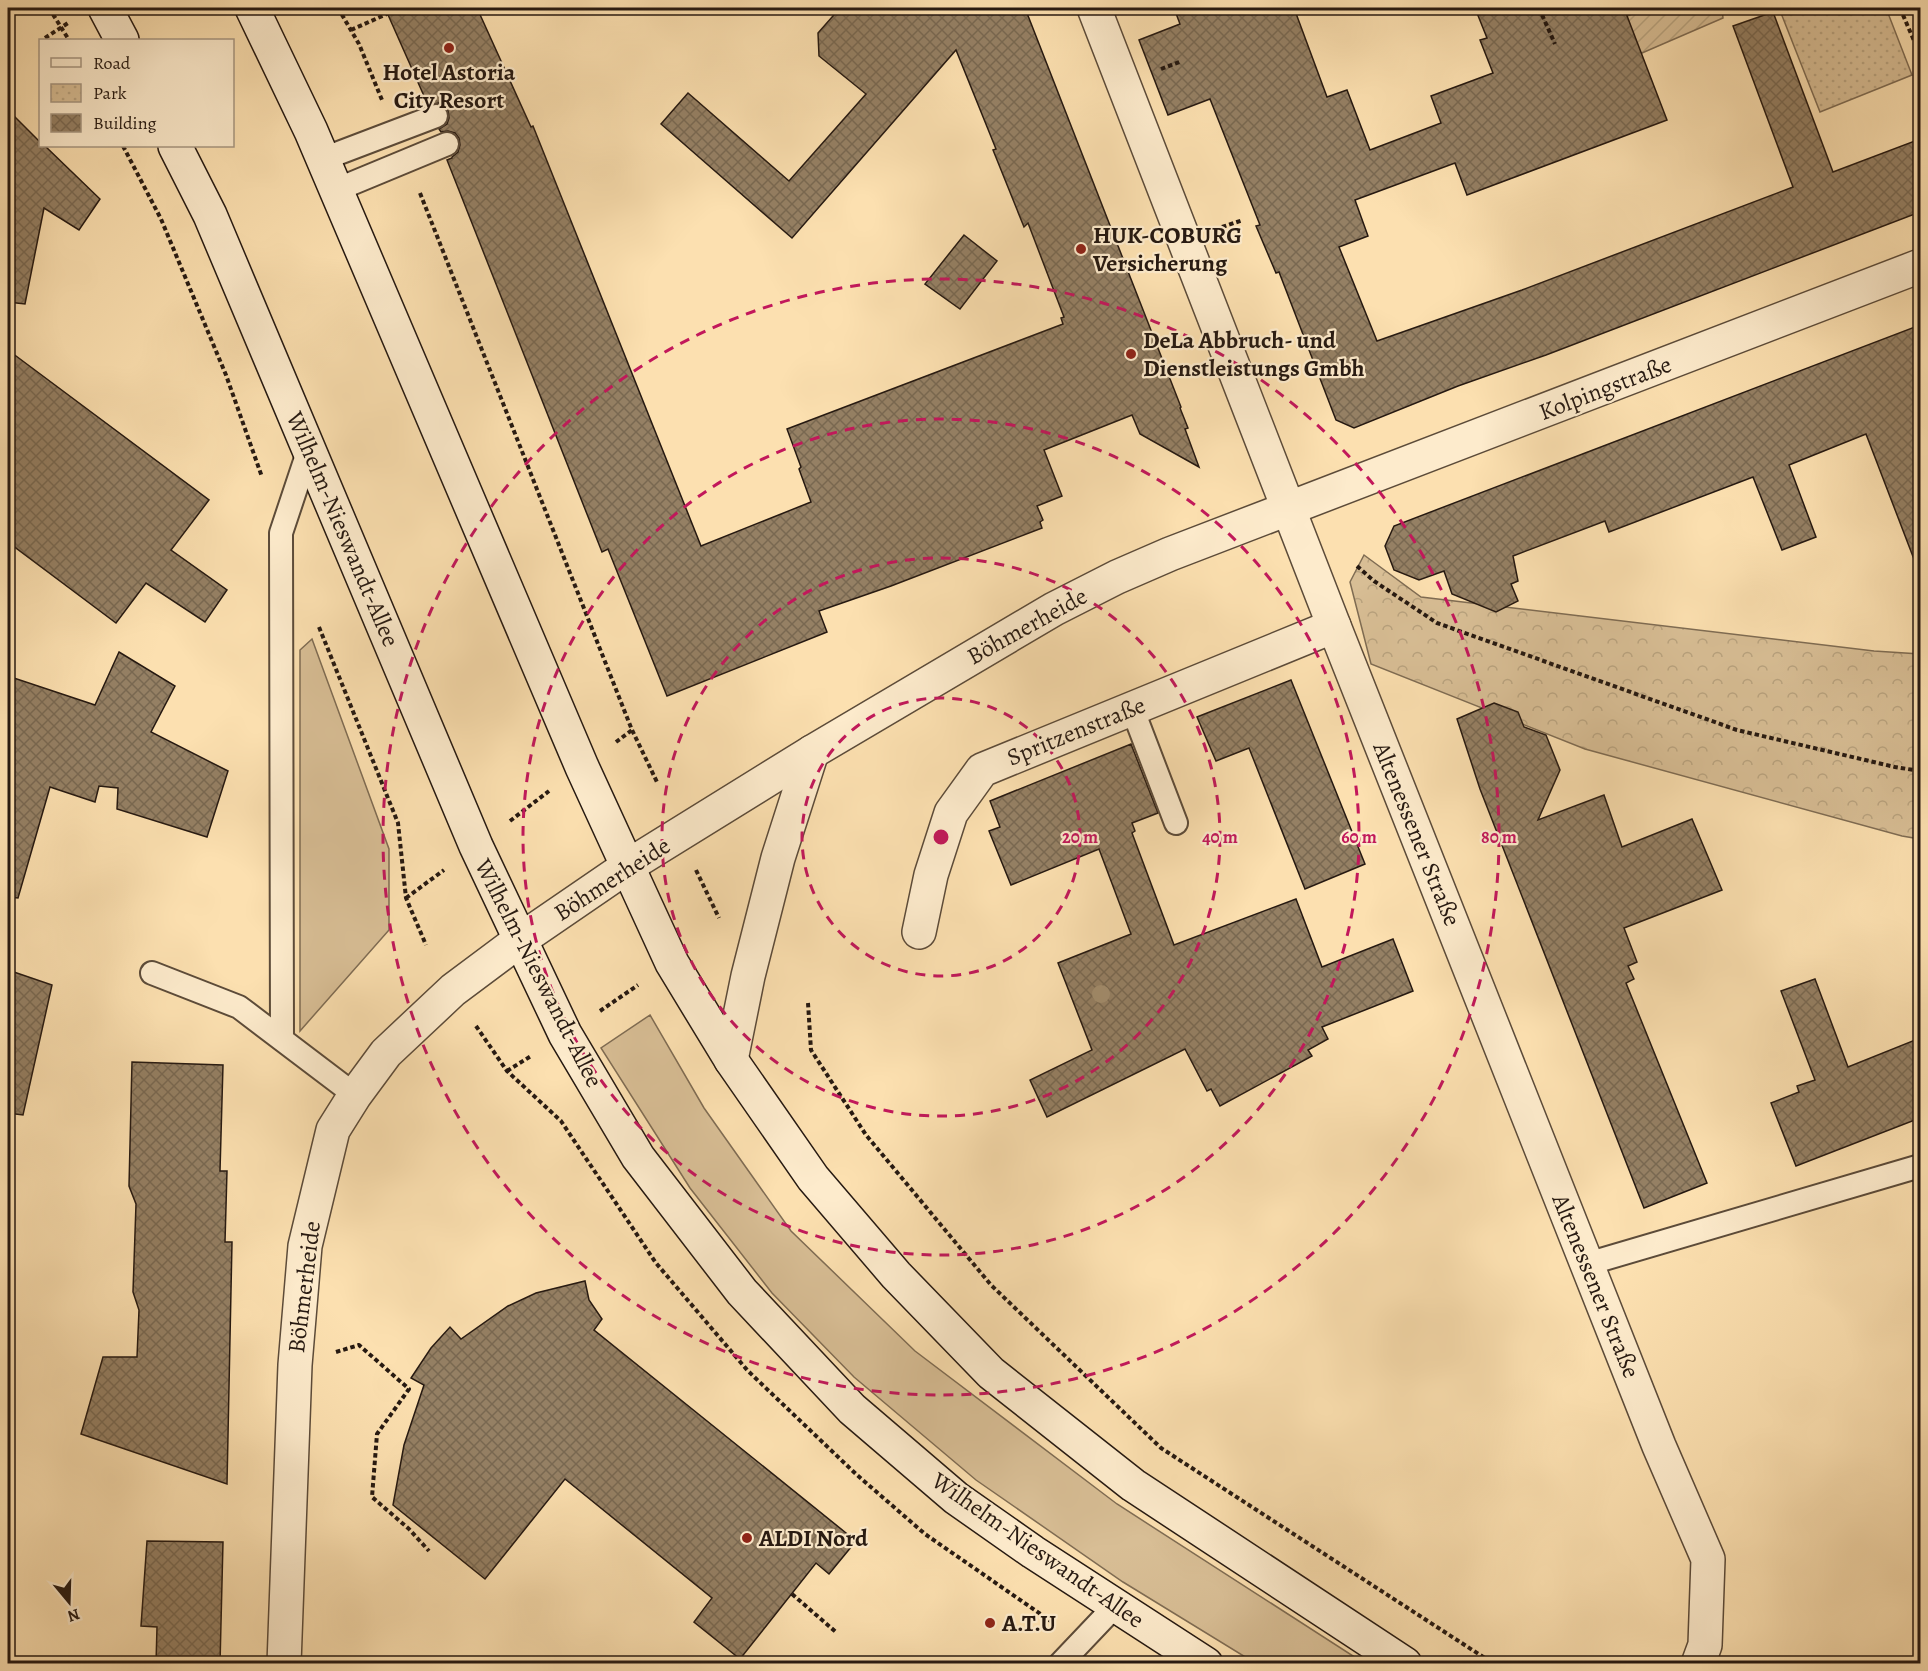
<svg xmlns="http://www.w3.org/2000/svg" width="1928" height="1671" viewBox="0 0 1928 1671" font-family="Alegreya,serif">
  <style>
    .grass { fill: #d8be95; stroke: #7f6c53; stroke-width: 1.5 }
    .forest { fill: url(#forest-crowns); stroke: #7f6c53; stroke-width: 1.5 }
    .park { fill: url(#park-dots); stroke: #7f6c53; stroke-width: 1.5 }
    .garden { fill: url(#garden-furrows); stroke: #7f6c53; stroke-width: 1.5 }
    .building { fill: url(#building-cross-hatch); stroke: #261911; stroke-width: 1.5 }
    .lines { fill: none; stroke-linecap: round; stroke-linejoin: round }
    .service-casing { stroke: #5c4b39; stroke-width: 26 }
    .minor-casing { stroke: #5c4b39; stroke-width: 36 }
    .secondary-casing { stroke: #261911; stroke-width: 36 }
    .path { stroke: #261911; stroke-width: 4; stroke-dasharray: 4.5 3; stroke-linecap: butt }
    .service { stroke: #fdebcc; stroke-width: 22 }
    .minor { stroke: #fdebcc; stroke-width: 33 }
    .secondary { stroke: #fdebcc; stroke-width: 33 }
    .tree { fill: #a38e6f }
    .ring { fill: none; stroke: #c2185b; stroke-width: 3; stroke-dasharray: 10 8 }
    .poi-dot { fill: #8f2418; stroke: #fdebcc; stroke-width: 2 }
    .labels { text-anchor: middle; stroke-width: 4.5; stroke-linejoin: round; paint-order: stroke }
    .poi-label { font-size: 24px; font-weight: bold; fill: #261911; stroke: #fdebcc; text-anchor: start }
    .street-label { font-size: 24px; fill: #261911; stroke: #fdebcc }
    .centre { fill: #c2185b; stroke: #fdebcc; stroke-width: 3 }
    .ring-label { font-size: 18px; text-anchor: middle; font-weight: bold; fill: #c2185b; stroke: #fdebcc; stroke-width: 4.5; stroke-linejoin: round; paint-order: stroke }
  </style>
  <defs>
    <pattern id="forest-crowns" width="20" height="18" patternUnits="userSpaceOnUse" patternTransform="scale(1.5)"><rect width="20" height="18" fill="#d8be95"/><path d="M2 6a3 3 0 1 1 6 0M12 15a3 3 0 1 1 6 0" fill="none" stroke="#b9a37f"/></pattern>
    <pattern id="park-dots" width="8" height="8" patternUnits="userSpaceOnUse" patternTransform="scale(1.5)"><rect width="8" height="8" fill="#d8be95"/><path d="M2 2h.1M6 6h.1" fill="none" stroke="#b9a37f" stroke-width="1.8" stroke-linecap="round"/></pattern>
    <pattern id="garden-furrows" width="10" height="10" patternUnits="userSpaceOnUse" patternTransform="scale(1.5)"><rect width="10" height="10" fill="#d8be95"/><path d="M-1 1l2-2M0 10L10 0M9 11l2-2" fill="none" stroke="#b9a37f"/></pattern>
    <pattern id="building-cross-hatch" width="8" height="8" patternUnits="userSpaceOnUse" patternTransform="scale(1.5)"><rect width="8" height="8" fill="#958064"/><path d="M0 0l8 8M0 8l8-8" fill="none" stroke="#796851"/></pattern>
  </defs>
  <rect width="100%" height="100%" fill="#fce0b0"/>
  <filter id="stains"><feTurbulence type="fractalNoise" baseFrequency=".00333" numOctaves="4"/><feColorMatrix values="0 0 0 0 .2 0 0 0 0 .09 0 0 0 0 .02 0 0 0 .5 -.17"/></filter>
  <radialGradient id="worn" r=".72"><stop offset=".6" stop-color="#630" stop-opacity="0"/><stop offset="1" stop-color="#630" stop-opacity=".3"/></radialGradient>
  <g class="grass">
    <polygon points="312,639 389,849 389,930 300,1031 300,650"/>
    <polygon points="650,1015 704,1108 791,1231 915,1351 1117,1504 1364,1663 1255,1663 1123,1582 976,1480 854,1377 772,1293 690,1188 601,1048"/>
  </g>
  <polygon class="forest" points="1364,555 1421,597 1874,651 1920,654 1920,839 1902,836 1585,749 1371,664 1350,582"/>
  <polygon class="park" points="1779,8 1886,8 1912,75 1820,112"/>
  <polygon class="garden" points="1647,8 1722,8 1723,18 1642,53 1546,85 1561,43"/>
  <g class="building">
    <polygon points="385,8 477,8 531,127 533,126 701,546 811,502 799,469 801,467 787,429 1063,324 1061,318 1064,317 1028,223 1024,227 993,150 996,149 956,50 792,238 661,124 688,93 789,181 866,94 819,56 818,33 840,8 1025,8 1181,407 1180,408 1188,428 1185,429 1199,467 1140,434 1132,415 1044,450 1062,496 1037,506 1043,520 1040,522 1042,528 891,586 819,611 827,632 667,696 608,549 602,552 447,160 452,158 452,157 458,152 460,145 459,138 455,133 448,131 441,132 439,129 447,124 449,118 448,111 444,105 439,103 428,105"/>
    <polygon points="1174,8 1294,8 1327,97 1347,90 1370,150 1441,123 1431,96 1493,73 1480,40 1487,38 1475,8 1624,8 1667,120 1467,195 1455,163 1355,200 1368,236 1339,247 1377,341 1522,290 1793,187 1733,26 1773,12 1833,172 1920,139 1920,212 1546,355 1458,386 1354,428 1336,420 1279,272 1276,273 1256,226 1260,225 1210,99 1168,115 1139,40 1180,24"/>
    <polygon points="8,110 40,142 40,146 45,146 100,199 79,230 44,208 25,304 8,302"/>
    <polygon points="964,235 997,261 960,309 925,284"/>
    <polygon points="1920,325 1920,566 1917,567 1866,434 1789,465 1816,537 1782,550 1753,477 1609,532 1605,521 1513,556 1518,581 1511,584 1518,601 1496,612 1452,594 1444,571 1419,580 1394,570 1385,546 1394,526"/>
    <polygon points="8,350 209,500 171,550 227,590 205,622 146,583 116,623 8,542"/>
    <polygon points="119,652 175,686 151,732 228,771 207,837 117,809 118,788 99,786 95,802 50,787 18,898 8,897 8,676 95,705"/>
    <polygon points="1291,680 1365,864 1305,889 1249,748 1216,761 1197,717"/>
    <polygon points="1494,703 1518,712 1524,727 1546,735 1560,770 1538,820 1604,795 1622,847 1692,819 1722,890 1624,928 1637,962 1628,966 1634,979 1626,983 1707,1183 1644,1208 1480,789 1457,719"/>
    <polygon points="1131,744 1158,813 1132,823 1135,831 1132,833 1174,945 1296,899 1322,967 1393,939 1413,991 1322,1027 1328,1039 1308,1050 1312,1056 1220,1106 1211,1089 1207,1091 1185,1049 1047,1117 1030,1080 1092,1050 1058,963 1131,934 1099,849 1011,885 989,831 1000,827 990,801"/>
    <polygon points="8,970 52,985 23,1115 8,1113"/>
    <polygon points="1815,979 1848,1067 1920,1038 1920,1118 1796,1166 1771,1103 1799,1092 1797,1086 1815,1080 1781,991"/>
    <polygon points="132,1062 223,1065 220,1171 227,1171 225,1242 232,1242 227,1484 81,1434 103,1357 137,1357 139,1310 133,1292 136,1204 129,1186"/>
    <polygon points="585,1281 589,1300 602,1319 594,1330 856,1541 829,1574 816,1563 740,1659 694,1622 712,1598 565,1479 485,1579 393,1505 404,1445 424,1385 411,1378 431,1348 450,1327 461,1339 508,1306 536,1293"/>
    <polygon points="147,1541 223,1542 220,1664 156,1664 157,1627 141,1626"/>
  </g>
  <g class="lines">
    <defs>
      <g id="service">
        <polyline points="323,159 436,116"/>
        <polyline points="336,190 447,144"/>
        <polyline points="1132,708 1176,823"/>
        <polyline points="152,973 239,1007 355,1095"/>
        <polyline points="282,1039 281,533 309,449"/>
        <polyline points="1587,1264 1920,1166"/>
        <polyline points="1060,1664 1116,1605"/>
      </g>
      <g id="minor">
        <polyline points="1094,8 1334,626 1659,1446 1708,1559 1705,1645 1698,1664"/>
        <polyline points="919,932 931,875 951,813 982,770 1334,626"/>
        <polyline points="731,1060 748,976 778,858 812,752"/>
        <polyline points="284,1664 295,1365 305,1246 333,1130 355,1095 386,1053 453,990 520,940 628,866 812,752 1054,609 1117,577 1170,554 1920,266"/>
      </g>
      <g id="secondary">
        <polyline points="105,8 122,40"/>
        <polyline points="252,8 311,131 582,767 672,963 731,1060 813,1178 896,1275 991,1373 1133,1485 1405,1664"/>
        <polyline points="175,146 210,215 476,846 565,1034 638,1157 742,1292 852,1409 956,1498 1033,1552 1206,1664"/>
      </g>
    </defs>
    <use href="#service" class="service-casing"/>
    <use href="#minor" class="minor-casing"/>
    <use href="#secondary" class="secondary-casing"/>
    <g class="path">
      <polyline points="49,8 69,40"/>
      <polyline points="338,8 359,44 382,100"/>
      <polyline points="1539,8 1555,44"/>
      <polyline points="1900,8 1918,50"/>
      <polyline points="351,30 389,13"/>
      <polyline points="45,38 68,23"/>
      <polyline points="1161,69 1182,61"/>
      <polyline points="123,146 161,219 226,375 262,477"/>
      <polyline points="420,193 632,730 657,782"/>
      <polyline points="1222,227 1243,220"/>
      <polyline points="1357,566 1374,581 1437,623 1737,730 1895,767 1920,771"/>
      <polyline points="319,627 398,823 406,898 426,945"/>
      <polyline points="616,742 632,730"/>
      <polyline points="510,821 549,791"/>
      <polyline points="696,870 719,918"/>
      <polyline points="406,898 444,870"/>
      <polyline points="808,1003 811,1050 866,1135 991,1285 1161,1448 1494,1664"/>
      <polyline points="600,1011 638,985"/>
      <polyline points="476,1026 507,1071 561,1121 656,1263 748,1371 857,1475 925,1534 1052,1622"/>
      <polyline points="507,1071 531,1056"/>
      <polyline points="336,1352 359,1345 409,1389 377,1434 372,1497 409,1529 429,1551"/>
      <polyline points="792,1594 837,1633"/>
    </g>
    <use href="#service" class="service"/>
    <use href="#minor" class="minor"/>
    <use href="#secondary" class="secondary"/>
  </g>
  <circle class="tree" cx="1101" cy="994" r="9"/>
  <g class="ring">
    <circle cx="941" cy="837" r="139"/>
    <circle cx="941" cy="837" r="279"/>
    <circle cx="941" cy="837" r="418"/>
    <circle cx="941" cy="837" r="558"/>
  </g>
  <g class="poi-dot">
    <circle cx="449" cy="48" r="6"/>
    <circle cx="1081" cy="249" r="6"/>
    <circle cx="1131" cy="354" r="6"/>
    <circle cx="747" cy="1538" r="6"/>
    <circle cx="990" cy="1623" r="6"/>
  </g>
  <g class="labels">
    <g class="poi-label">
      <text x="449" y="80" text-anchor="middle">Hotel Astoria<tspan x="449" dy="28">City Resort</tspan></text>
      <text x="1093" y="243">HUK-COBURG<tspan x="1093" dy="28">Versicherung</tspan></text>
      <text x="1143" y="348">DeLa Abbruch- und<tspan x="1143" dy="28">Dienstleistungs Gmbh</tspan></text>
      <text x="759" y="1546">ALDI Nord</text>
      <text x="1002" y="1631">A.T.U</text>
    </g>
    <g class="street-label">
      <text transform="translate(1605 388) rotate(-21)" y="8">Kolpingstraße</text>
      <text transform="translate(343 529) rotate(67)" y="8">Wilhelm-Nieswandt-Allee</text>
      <text transform="translate(1027 626) rotate(-29)" y="8">Böhmerheide</text>
      <text transform="translate(1076 731) rotate(-22)" y="8">Spritzenstraße</text>
      <text transform="translate(1417 834) rotate(68)" y="8">Altenessener Straße</text>
      <text transform="translate(612 879) rotate(-33)" y="8">Böhmerheide</text>
      <text transform="translate(539 973) rotate(63)" y="8">Wilhelm-Nieswandt-Allee</text>
      <text transform="translate(1596 1286) rotate(68)" y="8">Altenessener Straße</text>
      <text transform="translate(304 1287) rotate(-83)" y="8">Böhmerheide</text>
      <text transform="translate(1038 1550) rotate(35)" y="8">Wilhelm-Nieswandt-Allee</text>
    </g>
  </g>
  <circle cx="941" cy="837" r="9" class="centre"/>
  <g class="ring-label">
    <text x="1080" y="843">20 m</text>
    <text x="1220" y="843">40 m</text>
    <text x="1359" y="843">60 m</text>
    <text x="1499" y="843">80 m</text>
  </g>
  <rect width="1928" height="1671" fill="none" stroke="#fce0b0" stroke-width="30"/>
  <rect x="9" y="9" width="1910" height="1653" fill="none" stroke="#261911" stroke-width="3"/>
  <rect x="15" y="15" width="1898" height="1641" fill="none" stroke="#261911" stroke-width="1.5"/>
  <rect x="39" y="39" width="195" height="108" fill="#fdebcc" stroke="#a79781" stroke-width="1.5"/>
  <rect x="51" y="58" width="30" height="9" fill="#fdebcc" stroke="#a79781" stroke-width="1.5"/>
  <text x="93" y="69" font-size="18" fill="#261911">Road</text>
  <rect x="51" y="84" width="30" height="18" fill="url(#park-dots)" stroke="#a79781" stroke-width="1.5"/>
  <text x="93" y="99" font-size="18" fill="#261911">Park</text>
  <rect x="51" y="114" width="30" height="18" fill="url(#building-cross-hatch)" stroke="#a79781" stroke-width="1.5"/>
  <text x="93" y="129" font-size="18" fill="#261911">Building</text>
  <g transform="translate(69 1602) rotate(161)" stroke="#fdebcc" stroke-width="4.5" paint-order="stroke">
  <path d="M0-4.5L10 22L0 15L-10 22Z" fill="#261911"/>
  <text y="-9" font-size="16" font-weight="bold" text-anchor="middle" fill="#261911">N</text>
  </g>
  <rect width="100%" height="100%" filter="url(#stains)"/>
  <rect width="100%" height="100%" fill="url(#worn)"/>
</svg>
